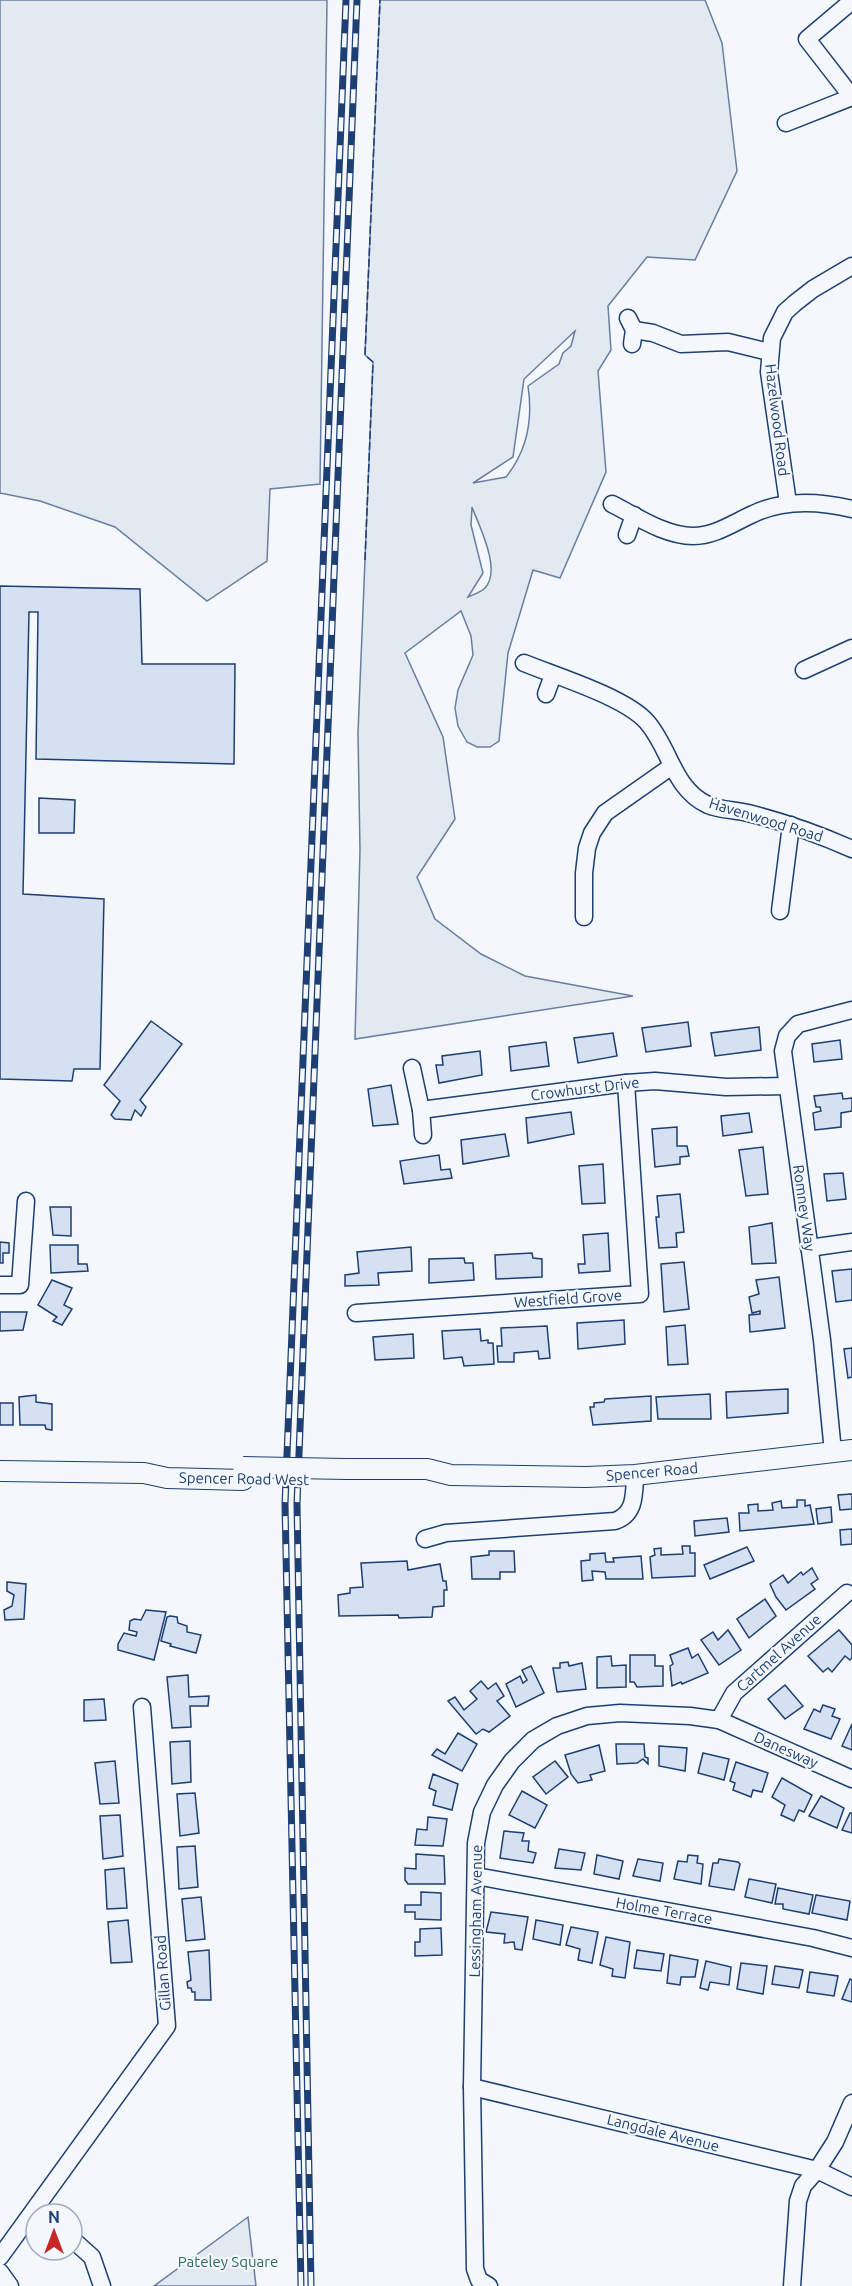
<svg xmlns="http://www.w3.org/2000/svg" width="852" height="2286" viewBox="0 0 852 2286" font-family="Ubuntu,sans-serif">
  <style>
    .green { fill: #e3e9f0; stroke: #687fa3; stroke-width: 1.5; fill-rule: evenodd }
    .building { fill: #d5e0f0; stroke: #1d3f73; stroke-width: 1.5 }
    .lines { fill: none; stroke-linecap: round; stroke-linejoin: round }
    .minor-casing { stroke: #1d3f73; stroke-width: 19 }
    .tertiary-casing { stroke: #1d3f73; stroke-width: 22 }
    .minor { stroke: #f4f7fb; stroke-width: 16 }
    .tertiary { stroke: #f4f7fb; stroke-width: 20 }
    .rail-casing { stroke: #1d3f73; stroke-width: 7 }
    .rail { stroke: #f4f7fb; stroke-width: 4.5; stroke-dasharray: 14; stroke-linecap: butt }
    .tertiary-bridge-casing { stroke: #1d3f73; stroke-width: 22; stroke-linecap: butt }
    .tertiary-bridge { stroke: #f4f7fb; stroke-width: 20 }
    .fence { stroke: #1d3f73; stroke-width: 1.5; stroke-dasharray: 8 3; stroke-linecap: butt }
    .labels { text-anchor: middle; stroke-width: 4.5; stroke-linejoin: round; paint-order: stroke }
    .street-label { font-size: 15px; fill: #1d3f73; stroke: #f4f7fb }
    .park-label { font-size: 15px; fill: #2c6c60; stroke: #f4f7fb }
  </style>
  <rect width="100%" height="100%" fill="#f4f7fb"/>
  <g class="green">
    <polygon points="0,0 327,0 320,484 270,489 267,561 207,601 115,527 40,501 0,493"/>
    <path d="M380,0H705L722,43L737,171L695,260L647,257L608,306L611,350L598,371L606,472L560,578L533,570L508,653L499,741L490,747H477L467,742L458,726L455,708L458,690L473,655L471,636L461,611L405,653L443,737L455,819L417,877L435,919L481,954L525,976L633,996L355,1039L360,850L358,733L373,362L365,355ZM575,331L571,346L563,353L559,364L528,386C533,419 527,451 506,477L473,483L513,457L524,379ZM472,507C479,526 502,570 485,588C481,592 473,595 468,597L483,573L471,525Z"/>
    <polygon points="248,2217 256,2286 154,2286"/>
  </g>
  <g class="building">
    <polygon points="0,586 140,589 142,664 235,664 234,764 36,759 38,612 29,612 23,894 104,899 100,1069 74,1069 72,1081 0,1079"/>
    <polygon points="39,798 75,800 74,833 39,833"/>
    <polygon points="151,1021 182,1044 140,1100 146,1107 141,1116 135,1110 131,1120 115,1119 111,1115 120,1101 104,1085"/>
    <polygon points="688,1022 691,1046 646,1052 642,1028"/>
    <polygon points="759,1027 761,1050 715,1056 711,1033"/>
    <polygon points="613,1033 617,1056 578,1063 574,1038"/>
    <polygon points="840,1040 842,1059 814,1062 812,1044"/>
    <polygon points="546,1042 549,1066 511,1071 509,1047"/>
    <polygon points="480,1051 482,1075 439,1083 436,1065 443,1065 442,1056"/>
    <polygon points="391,1085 398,1124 373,1126 368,1089"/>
    <polygon points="842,1093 843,1099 852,1098 852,1111 841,1113 841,1127 815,1130 813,1113 821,1111 820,1107 816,1107 814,1096"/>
    <polygon points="571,1112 574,1134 528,1143 526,1118"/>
    <polygon points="749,1113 752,1132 723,1136 721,1116"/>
    <polygon points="677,1127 677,1146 687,1146 689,1156 680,1157 680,1164 655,1167 652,1129"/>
    <polygon points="505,1134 509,1156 463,1164 461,1140"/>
    <polygon points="763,1147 768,1194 746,1196 739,1150"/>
    <polygon points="439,1155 441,1170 450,1169 452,1178 404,1184 400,1161"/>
    <polygon points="603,1164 605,1203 582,1204 579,1166"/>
    <polygon points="843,1173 846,1199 827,1201 824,1174"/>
    <polygon points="680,1194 684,1232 676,1233 677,1247 659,1248 656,1217 659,1217 657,1196"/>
    <polygon points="50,1207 71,1207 71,1236 53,1235"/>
    <polygon points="772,1223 776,1263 752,1264 749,1227"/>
    <polygon points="608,1233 610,1271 579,1273 578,1264 585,1264 583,1235"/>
    <polygon points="0,1242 9,1243 9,1253 3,1253 3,1263 0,1263"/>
    <polygon points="50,1245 78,1245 78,1264 87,1264 88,1271 51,1273"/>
    <polygon points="411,1247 412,1271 378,1273 379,1285 345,1286 345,1275 359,1273 357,1252"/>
    <polygon points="532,1253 533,1258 542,1259 542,1277 496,1279 495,1255"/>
    <polygon points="464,1258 465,1263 473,1263 474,1280 429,1283 429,1259"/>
    <polygon points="684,1262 689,1309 664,1312 661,1264"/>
    <polygon points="852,1269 852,1300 836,1302 832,1271"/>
    <polygon points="779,1277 785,1328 750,1332 749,1315 760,1314 760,1311 752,1313 749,1297 759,1294 756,1280"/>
    <polygon points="52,1280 72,1288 64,1305 72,1309 62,1325 53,1321 57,1317 38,1305"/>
    <polygon points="0,1312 27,1312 23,1330 0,1331"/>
    <polygon points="624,1320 625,1344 578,1349 577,1323"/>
    <polygon points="685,1325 688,1364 668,1365 666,1327"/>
    <polygon points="547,1326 550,1358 539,1359 538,1351 514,1353 514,1362 498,1362 497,1346 502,1346 501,1328"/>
    <polygon points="480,1329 481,1341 488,1340 488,1343 493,1343 494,1364 464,1366 462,1357 444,1359 442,1331"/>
    <polygon points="413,1334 414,1358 375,1360 373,1337"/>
    <polygon points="852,1348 852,1377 848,1378 844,1349"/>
    <polygon points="788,1389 788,1413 727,1418 726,1392"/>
    <polygon points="710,1394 711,1419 658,1419 656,1397"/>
    <polygon points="36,1395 36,1402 52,1404 52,1430 46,1429 45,1425 20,1425 19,1397"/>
    <polygon points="651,1396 651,1421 593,1425 590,1407 594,1407 594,1403 604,1402 605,1399"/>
    <rect x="0" y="1403" width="13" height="22"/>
    <polygon points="852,1494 852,1509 840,1510 838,1495"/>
    <polygon points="797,1500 805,1500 805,1506 810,1505 814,1524 740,1531 739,1513 749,1513 748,1505 758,1504 758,1511 773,1510 772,1503 781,1501 782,1508 797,1507"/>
    <polygon points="831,1507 832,1522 818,1524 816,1509"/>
    <polygon points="727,1518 729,1532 695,1536 694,1521"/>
    <polygon points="852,1529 852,1544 841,1545 840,1530"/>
    <polygon points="682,1546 690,1546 690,1553 695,1553 695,1576 652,1578 650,1557 655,1555 654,1549 661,1548 661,1555 683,1554"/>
    <polygon points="747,1547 754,1561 710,1579 704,1565"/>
    <polygon points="489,1551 514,1551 515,1572 500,1572 500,1579 472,1579 471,1557 489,1555"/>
    <polygon points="605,1553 606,1562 614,1562 613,1558 641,1556 643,1579 606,1579 605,1572 592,1571 593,1580 582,1581 581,1561 590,1560 590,1554"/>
    <polygon points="407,1561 408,1570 440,1564 443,1581 446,1581 447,1590 444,1590 444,1606 433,1607 432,1617 399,1618 398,1615 339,1616 338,1595 350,1593 350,1588 363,1587 361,1563"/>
    <polygon points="812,1568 818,1579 811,1584 815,1589 786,1610 776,1597 770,1584 783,1575 788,1583 801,1572 803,1575"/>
    <polygon points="7,1582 26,1584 24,1619 5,1620 4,1610 12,1606 14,1595 7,1591"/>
    <polygon points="765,1599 776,1616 749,1638 737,1619"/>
    <polygon points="146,1610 166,1612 154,1660 118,1650 118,1644 124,1633 136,1636 137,1632 129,1630 130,1621 134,1619 141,1620"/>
    <polygon points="170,1616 177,1617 178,1623 187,1626 187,1632 201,1635 196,1653 170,1646 171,1644 161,1641 167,1617"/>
    <polygon points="728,1630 741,1650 719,1665 701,1640 713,1632 718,1640"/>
    <polygon points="839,1630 852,1645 852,1658 850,1660 845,1656 832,1672 828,1668 823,1672 808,1656"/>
    <polygon points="688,1648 692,1658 698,1654 708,1673 682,1684 681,1682 672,1686 670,1666 673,1664 670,1655"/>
    <polygon points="630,1655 655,1655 655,1666 663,1666 663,1686 637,1687 634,1682 630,1682"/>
    <polygon points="611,1656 612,1666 626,1665 626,1687 597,1688 597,1657"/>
    <polygon points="568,1662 569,1666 582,1663 586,1689 557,1692 553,1668 560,1668 560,1663"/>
    <polygon points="531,1666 544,1693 516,1707 506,1684 520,1676 523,1683 527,1680 522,1670"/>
    <polygon points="188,1675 189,1697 209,1696 208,1706 190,1706 191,1727 172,1728 167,1677"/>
    <polygon points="481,1681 488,1689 496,1683 504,1696 497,1701 510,1716 489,1732 483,1729 476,1734 448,1701 455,1697 464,1710 477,1699 470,1691"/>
    <polygon points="785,1685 803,1706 785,1719 768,1699"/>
    <polygon points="104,1699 106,1720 84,1721 84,1700"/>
    <polygon points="823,1705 835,1709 832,1716 840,1719 831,1739 804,1729 814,1709 820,1712"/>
    <polygon points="852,1724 852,1750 842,1746"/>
    <polygon points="458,1733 477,1744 462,1771 432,1755 437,1749 445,1754"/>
    <polygon points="190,1741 191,1782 172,1784 170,1742"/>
    <polygon points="616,1744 644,1744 645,1757 648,1758 648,1764 643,1759 637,1763 617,1764"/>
    <polygon points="599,1745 605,1771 590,1775 592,1780 578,1783 571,1774 565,1755"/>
    <polygon points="659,1746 687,1748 685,1771 659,1766"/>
    <polygon points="703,1753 729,1759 724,1780 698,1773"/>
    <polygon points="115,1761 119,1803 100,1804 95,1763"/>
    <polygon points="555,1761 568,1777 546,1794 533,1777"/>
    <polygon points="736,1762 768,1773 762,1792 753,1790 751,1797 733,1790 735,1783 730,1781"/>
    <polygon points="433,1774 458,1784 452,1810 433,1805 436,1791 429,1788"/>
    <polygon points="782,1778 812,1795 804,1812 799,1810 794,1821 781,1815 785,1805 772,1797"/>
    <polygon points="522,1791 547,1805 535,1828 509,1815"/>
    <polygon points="195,1793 199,1833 180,1836 177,1794"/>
    <polygon points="821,1796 844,1808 837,1828 809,1816"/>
    <polygon points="850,1813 852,1813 852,1833 842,1830"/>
    <polygon points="120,1815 123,1856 103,1859 100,1816"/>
    <polygon points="428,1817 447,1819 443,1846 415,1845 417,1829 427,1830"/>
    <polygon points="504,1831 524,1833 522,1841 529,1841 528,1851 536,1853 533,1863 500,1858"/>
    <polygon points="195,1846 198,1887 179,1889 177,1847"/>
    <polygon points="559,1849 585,1853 581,1870 555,1868"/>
    <polygon points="416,1854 444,1856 445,1884 408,1884 405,1880 405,1868 416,1869"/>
    <polygon points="597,1855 623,1861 619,1879 594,1874"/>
    <polygon points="688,1855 698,1856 697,1863 703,1864 701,1884 674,1879 678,1861 687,1862"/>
    <polygon points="638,1859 663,1863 660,1881 633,1876"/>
    <polygon points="719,1859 738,1862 740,1864 734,1890 709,1886 713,1863 718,1863"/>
    <polygon points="124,1868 127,1908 107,1909 105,1870"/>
    <polygon points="749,1879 776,1884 772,1903 745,1897"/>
    <polygon points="778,1888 813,1895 809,1914 783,1909 783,1904 775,1904"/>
    <polygon points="421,1892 441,1893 441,1920 415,1919 415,1912 405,1912 405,1905 421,1905"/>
    <polygon points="816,1895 850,1901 847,1920 812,1913"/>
    <polygon points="201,1897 205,1939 186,1941 182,1899"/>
    <polygon points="491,1912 528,1917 522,1950 515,1949 514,1942 504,1943 505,1934 486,1932"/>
    <polygon points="128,1920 132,1962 111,1963 108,1922"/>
    <polygon points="536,1920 563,1925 560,1945 533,1939"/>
    <polygon points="571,1927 598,1932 592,1963 578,1960 580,1949 566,1945"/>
    <polygon points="441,1928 442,1955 415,1956 415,1942 420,1942 420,1929"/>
    <polygon points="606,1937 630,1942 625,1978 612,1976 613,1969 600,1965"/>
    <polygon points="209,1950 211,2000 195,2000 195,1992 192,1992 191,1988 188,1988 187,1982 191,1980 188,1952"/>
    <polygon points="637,1950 664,1954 661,1971 634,1968"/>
    <polygon points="670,1955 698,1960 695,1977 681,1977 680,1985 667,1983"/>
    <polygon points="706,1961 731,1967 729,1985 710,1982 708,1990 700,1988"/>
    <polygon points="741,1963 767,1966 763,1994 737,1989"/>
    <polygon points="775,1966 803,1970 799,1988 772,1984"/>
    <polygon points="810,1972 838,1976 834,1996 807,1992"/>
    <polygon points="850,1979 852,1980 852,2002 842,1999"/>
  </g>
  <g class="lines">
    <defs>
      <g id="minor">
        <polyline points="852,1 807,39 852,97"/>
        <polyline points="786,123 852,97"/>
        <polyline points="628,318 634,330 632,344"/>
        <polyline points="634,330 653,333 681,344 728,342 769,352"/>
        <polyline points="788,503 769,372 772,338 785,312 795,303 813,289 852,266"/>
        <path d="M612,504C636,516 665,536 693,536C715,536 733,523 753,514C784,499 819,501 852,509"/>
        <polyline points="627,535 634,515"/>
        <path d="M524,663C556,676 625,697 647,722C670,748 673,789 708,805C720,810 736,810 748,813C784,822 818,834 852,849"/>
        <polyline points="804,670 852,648"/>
        <polyline points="546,694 553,675"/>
        <polyline points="780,911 791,825"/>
        <polyline points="584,917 584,873 587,848 592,833 605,813 672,766"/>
        <polyline points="412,1068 421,1110 626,1083 655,1081 726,1087 786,1086"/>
        <polyline points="421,1110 423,1135"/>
        <polyline points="809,1248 852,1242"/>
        <polyline points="0,1285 20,1285 26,1201"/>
        <polyline points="356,1313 640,1294 626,1083"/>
        <polyline points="833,1452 822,1340 783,1051 787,1036 798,1024 852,1010"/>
        <path d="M425,1539L446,1533L615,1521C636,1514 634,1493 635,1475"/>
        <polyline points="719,1720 734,1693 847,1593"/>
        <polyline points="476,1876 813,1938 852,1948"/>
        <polyline points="472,2087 817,2170 852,2187"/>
        <polyline points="72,2239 92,2257 102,2286"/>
        <polyline points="0,2257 167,2026 142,1707"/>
        <polyline points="0,2272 10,2286"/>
        <polyline points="489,2286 479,2280 475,2269 472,2087 476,1843 482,1812 495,1785 512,1761 533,1740 557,1726 587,1716 620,1713 690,1716 719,1720 852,1779"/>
        <polyline points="792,2286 798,2201 803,2186 817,2170 835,2142 852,2103"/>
      </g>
      <g id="tertiary">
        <polyline points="346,1469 427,1469 451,1475 586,1477 635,1475 852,1450"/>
        <polyline points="0,1471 144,1473 167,1478 243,1480"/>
      </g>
    </defs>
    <use href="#minor" class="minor-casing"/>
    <use href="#tertiary" class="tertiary-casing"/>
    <use href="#minor" class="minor"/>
    <use href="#tertiary" class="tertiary"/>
    <defs>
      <g id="rail">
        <polyline points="301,2286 285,1504 346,0"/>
        <polyline points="311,2286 297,1504 357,0"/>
      </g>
    </defs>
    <use href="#rail" class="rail-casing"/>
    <use href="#rail" class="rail"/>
    <defs>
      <polyline id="tertiary-bridge" points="243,1467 346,1469"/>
    </defs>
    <use href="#tertiary-bridge" class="tertiary-bridge-casing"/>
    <use href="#tertiary-bridge" class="tertiary-bridge"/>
    <polyline class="fence" points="365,560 373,362 365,355 380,0"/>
  </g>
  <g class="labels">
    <g class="street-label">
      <text transform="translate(777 420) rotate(83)" y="5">Hazelwood Road</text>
      <text transform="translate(766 820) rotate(17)" y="5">Havenwood Road</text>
      <text transform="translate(585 1089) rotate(-7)" y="5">Crowhurst Drive</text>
      <text transform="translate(804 1208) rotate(82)" y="5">Romney Way</text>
      <text transform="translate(568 1299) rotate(-4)" y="5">Westfield Grove</text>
      <text transform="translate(652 1472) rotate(-5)" y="5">Spencer Road</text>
      <text transform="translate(244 1479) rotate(1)" y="5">Spencer Road West</text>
      <text transform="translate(779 1653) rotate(-42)" y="5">Cartmel Avenue</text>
      <text transform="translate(786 1750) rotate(24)" y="5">Danesway</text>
      <text transform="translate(476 1911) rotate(-89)" y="5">Lessingham Avenue</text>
      <text transform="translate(664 1911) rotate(10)" y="5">Holme Terrace</text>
      <text transform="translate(163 1973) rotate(-94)" y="5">Gillan Road</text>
      <text transform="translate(663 2133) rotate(14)" y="5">Langdale Avenue</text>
    </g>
    <g class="park-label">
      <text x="228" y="2267">Pateley Square</text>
    </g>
  </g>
  <g transform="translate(54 2232)"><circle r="28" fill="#f4f7fb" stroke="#9eadc5" stroke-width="1.5"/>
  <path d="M0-4.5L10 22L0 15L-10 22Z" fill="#c62828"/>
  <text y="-9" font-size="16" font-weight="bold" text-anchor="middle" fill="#1d3f73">N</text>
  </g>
</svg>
